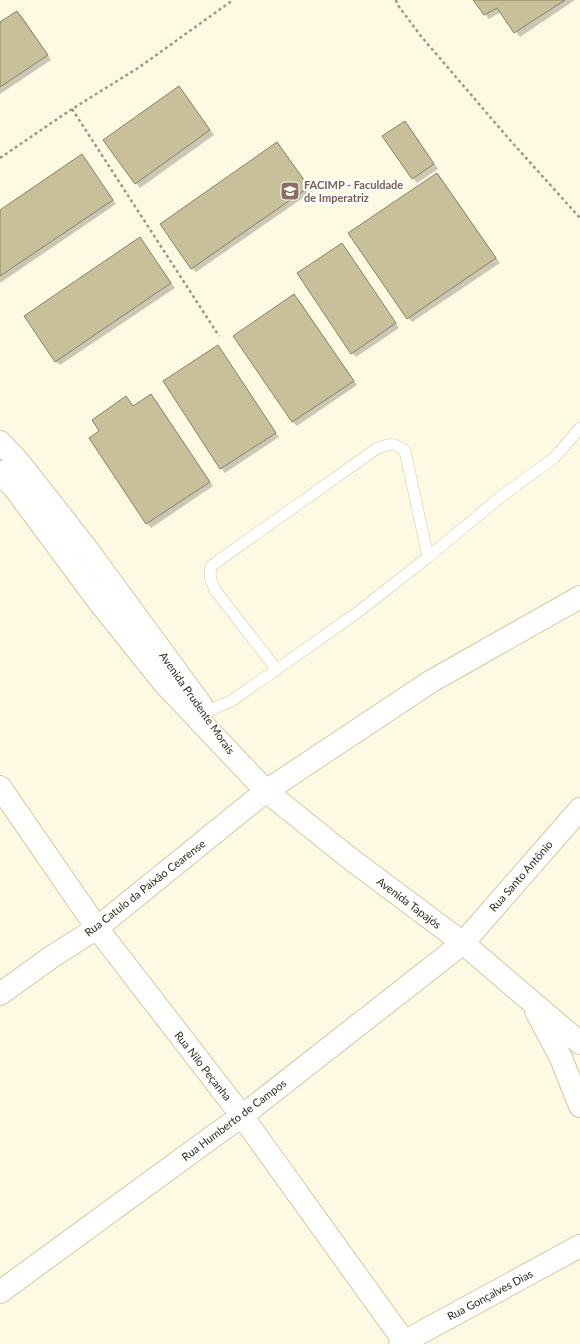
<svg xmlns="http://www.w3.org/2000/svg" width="580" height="1344" viewBox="0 0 580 1344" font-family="Lato,sans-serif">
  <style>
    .shadow { fill: #0003 }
    .building { fill: #c8bf9b; stroke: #8a8260 }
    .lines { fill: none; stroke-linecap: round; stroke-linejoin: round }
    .lane-casing { stroke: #d2c9a4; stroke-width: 12 }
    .street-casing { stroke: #d2c9a4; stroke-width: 24 }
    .secondary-casing { stroke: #d2c9a4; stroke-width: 24 }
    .path { stroke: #9e9986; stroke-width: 2.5; stroke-dasharray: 3 3; stroke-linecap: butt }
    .lane { stroke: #fff; stroke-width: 11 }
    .street { stroke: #fff; stroke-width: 22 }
    .secondary { stroke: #fff; stroke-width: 22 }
    .labels { text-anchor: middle; stroke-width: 4; stroke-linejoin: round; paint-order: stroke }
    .education-label { font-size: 11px; font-weight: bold; fill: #785e54; stroke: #fff; text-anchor: start }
    .street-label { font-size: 11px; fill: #2c281a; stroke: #fff }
  </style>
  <rect width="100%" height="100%" fill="#fef9e2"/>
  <g class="shadow">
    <polygon points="474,0 575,0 520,37 501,12 489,19"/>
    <polygon points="17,12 22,16 51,60 0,94 0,24"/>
    <polygon points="183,92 214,135 140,188 136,183"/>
    <polygon points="405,122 409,126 438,169 417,183 384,136"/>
    <polygon points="277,143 313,191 196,272 192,268"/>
    <polygon points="86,160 116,204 0,283 0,211"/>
    <polygon points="437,174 441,178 500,263 412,322 408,318"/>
    <polygon points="140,239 144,243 175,288 60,365 55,361"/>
    <polygon points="346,249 399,328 356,357 352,353"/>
    <polygon points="294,296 299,300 357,385 297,426 293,422 234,336"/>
    <polygon points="218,346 222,351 279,437 225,473 221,468 164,382"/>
    <polygon points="151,395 155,399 213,486 151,528 147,523 90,439 101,431 126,398 134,407"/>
  </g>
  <g class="building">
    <polygon points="473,0 565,0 514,33 497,8 484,15"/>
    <polygon points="17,11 48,55 0,87 0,22"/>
    <polygon points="179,86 210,130 135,184 103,140"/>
    <polygon points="405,121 434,164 412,179 382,136"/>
    <polygon points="277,142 309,187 191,269 160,224"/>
    <polygon points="82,154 113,200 0,276 0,210"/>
    <polygon points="437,173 496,258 407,319 348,233"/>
    <polygon points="140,237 171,283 55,362 24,316"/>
    <polygon points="342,243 396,323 351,354 297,273"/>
    <polygon points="294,294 354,381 292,422 233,336"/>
    <polygon points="218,345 276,433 220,469 163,381"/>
    <polygon points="151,394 210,482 146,524 89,438 99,431 92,420 126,396 133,406"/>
  </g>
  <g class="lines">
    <defs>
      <g id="lane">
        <path d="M277,670L215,590L210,577L211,566L376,449C389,444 393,441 405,451L428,557"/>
        <polyline points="206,712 233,700 358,612 428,557 503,495 554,458 580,428"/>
      </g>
      <g id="street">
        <polyline points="0,787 97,928 242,1116 406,1344"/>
        <polyline points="0,994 53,956 97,928 266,791 430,682 580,597"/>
        <polyline points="0,1292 215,1135 242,1116 463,943 580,809"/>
        <polyline points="400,1344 580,1246"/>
      </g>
      <g id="secondary">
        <polyline points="0,442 18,461 87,549 202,706"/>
        <polyline points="0,472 16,490 99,602 163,682 266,791 348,857 463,943 580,1043"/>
        <polyline points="536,1011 561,1058 580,1106"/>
      </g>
    </defs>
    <use href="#lane" class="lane-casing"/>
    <use href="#street" class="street-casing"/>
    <use href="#secondary" class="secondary-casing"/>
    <g class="path">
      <polyline points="396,0 397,4 420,35 509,139 580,218"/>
      <polyline points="72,109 219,336"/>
      <polyline points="0,158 72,109 138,68 233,0"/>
    </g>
    <use href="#lane" class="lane"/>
    <use href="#street" class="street"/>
    <use href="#secondary" class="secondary"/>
  </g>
  <defs>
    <symbol id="university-square" viewBox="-11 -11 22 22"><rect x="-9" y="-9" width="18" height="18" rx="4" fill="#8d6e63" stroke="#fff"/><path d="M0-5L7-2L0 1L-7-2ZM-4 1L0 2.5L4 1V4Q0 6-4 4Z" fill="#fff"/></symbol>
  </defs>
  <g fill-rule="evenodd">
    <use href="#university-square" x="279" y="180" width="22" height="22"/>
  </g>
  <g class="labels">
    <g class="education-label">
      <text x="304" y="189">FACIMP - Faculdade<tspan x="304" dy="13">de Imperatriz</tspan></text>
    </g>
    <g class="street-label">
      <text transform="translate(197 703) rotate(55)" y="4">Avenida Prudente Morais</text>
      <text transform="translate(521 876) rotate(-49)" y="4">Rua Santo Antônio</text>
      <text transform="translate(145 888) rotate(-38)" y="4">Rua Catulo da Paixão Cearense</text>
      <text transform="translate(409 903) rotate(37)" y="4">Avenida Tapajós</text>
      <text transform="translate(203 1066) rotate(52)" y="4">Rua Nilo Peçanha</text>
      <text transform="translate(234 1120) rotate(-37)" y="4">Rua Humberto de Campos</text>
      <text transform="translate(490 1295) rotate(-28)" y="4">Rua Gonçalves Dias</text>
    </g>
  </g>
</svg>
